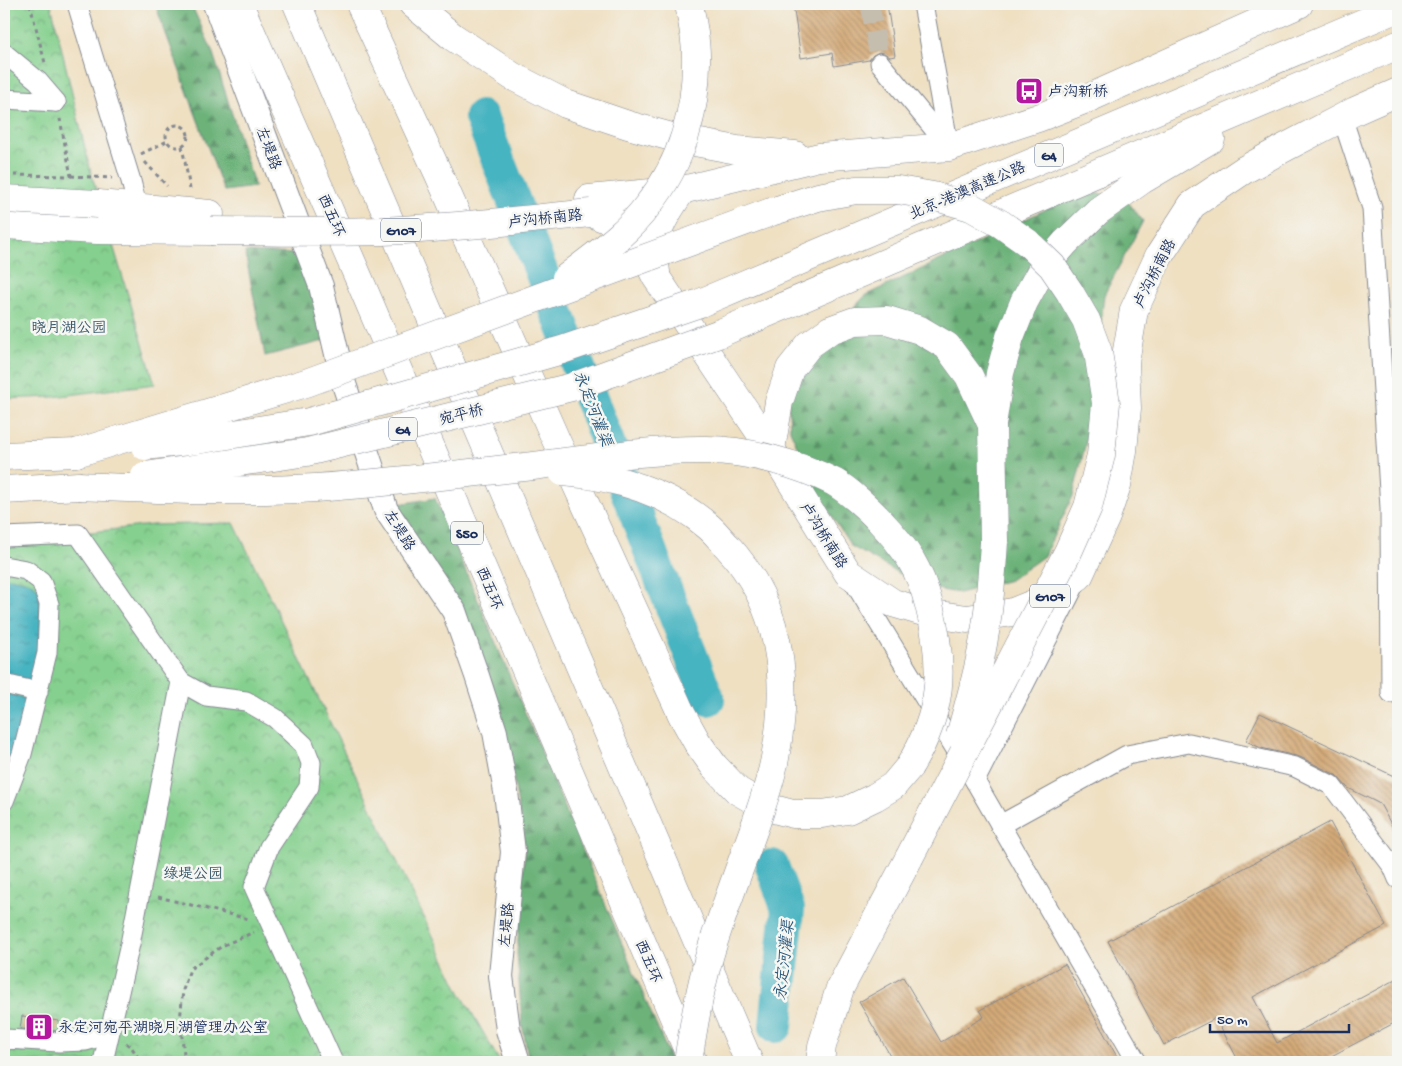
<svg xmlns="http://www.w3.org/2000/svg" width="1402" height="1066" viewBox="0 0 1402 1066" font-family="'Gochi Hand','LXGW WenKai TC',sans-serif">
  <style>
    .forest { fill: url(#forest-firs); stroke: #44706c }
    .park { fill: url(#park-crowns); stroke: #508076 }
    .water { fill: url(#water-ripples); stroke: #307290 }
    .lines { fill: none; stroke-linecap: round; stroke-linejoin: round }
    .river { stroke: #46b4c1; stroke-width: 34 }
    .building { fill: url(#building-back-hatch) }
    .minor-tunnel { stroke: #c5bdae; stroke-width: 19; stroke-dasharray: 19 9; stroke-linecap: butt }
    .minor-casing { stroke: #858890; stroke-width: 21 }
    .major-casing { stroke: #858890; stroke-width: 26 }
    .highway-casing { stroke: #858890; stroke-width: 29 }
    .path { stroke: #858890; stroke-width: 3; stroke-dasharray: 4 4; stroke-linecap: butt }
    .minor { stroke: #fff; stroke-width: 19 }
    .major { stroke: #fff; stroke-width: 24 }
    .highway { stroke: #fff; stroke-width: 28 }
    .highway-bridge-casing { stroke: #858890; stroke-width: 29; stroke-linecap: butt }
    .highway-bridge { stroke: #fff; stroke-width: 28 }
    .labels { text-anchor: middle; stroke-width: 5; stroke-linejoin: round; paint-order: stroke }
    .shield { fill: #f6f6f2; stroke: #5d6b8a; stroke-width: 1 }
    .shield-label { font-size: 14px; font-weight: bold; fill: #1b2f5e }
    .poi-label { font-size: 15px; fill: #1b2f5e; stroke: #f6f6f2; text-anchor: start }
    .street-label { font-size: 15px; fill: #1b2f5e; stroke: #f6f6f2 }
    .park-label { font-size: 15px; fill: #36576a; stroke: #f6f6f2 }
    .water-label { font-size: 16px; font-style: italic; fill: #28577c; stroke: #f6f6f2 }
  </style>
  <defs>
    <pattern id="forest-firs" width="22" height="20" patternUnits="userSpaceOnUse" patternTransform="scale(1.25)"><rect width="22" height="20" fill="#6cb279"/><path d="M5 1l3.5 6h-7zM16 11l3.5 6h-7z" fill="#589166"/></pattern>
    <pattern id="park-crowns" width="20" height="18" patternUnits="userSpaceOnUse" patternTransform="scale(1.25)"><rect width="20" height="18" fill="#85d08e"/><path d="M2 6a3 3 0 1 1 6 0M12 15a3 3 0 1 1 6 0" fill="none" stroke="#6ca977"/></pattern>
    <pattern id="water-ripples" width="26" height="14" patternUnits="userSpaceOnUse" patternTransform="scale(1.25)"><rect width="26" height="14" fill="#46b4c1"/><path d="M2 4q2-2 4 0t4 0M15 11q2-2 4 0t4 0" fill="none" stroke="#3a93a0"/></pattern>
    <pattern id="building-back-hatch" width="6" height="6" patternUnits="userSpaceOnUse" patternTransform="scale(1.25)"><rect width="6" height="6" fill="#d4aa78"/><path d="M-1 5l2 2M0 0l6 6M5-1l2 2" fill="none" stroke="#ab8b66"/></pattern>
  </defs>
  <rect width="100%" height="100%" fill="#f6f6f2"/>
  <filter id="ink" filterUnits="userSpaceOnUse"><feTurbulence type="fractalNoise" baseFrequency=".02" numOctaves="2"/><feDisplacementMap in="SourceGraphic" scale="10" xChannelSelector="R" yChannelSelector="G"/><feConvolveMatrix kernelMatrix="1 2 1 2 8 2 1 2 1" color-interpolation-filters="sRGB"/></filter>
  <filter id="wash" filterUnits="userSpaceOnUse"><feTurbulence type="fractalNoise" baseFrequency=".0096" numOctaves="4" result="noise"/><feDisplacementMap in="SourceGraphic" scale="20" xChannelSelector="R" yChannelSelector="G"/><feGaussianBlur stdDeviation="1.12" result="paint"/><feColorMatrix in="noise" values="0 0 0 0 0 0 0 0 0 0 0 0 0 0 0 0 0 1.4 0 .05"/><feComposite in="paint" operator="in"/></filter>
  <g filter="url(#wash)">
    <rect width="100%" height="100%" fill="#efe0c2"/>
    <g class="forest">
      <polygon points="155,4 191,4 212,50 255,187 224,191"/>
      <polygon points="1084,191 1125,198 1143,221 1104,295 1090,425 1073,496 1044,556 1010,580 959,593 941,590 898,573 851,546 819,496 790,430 788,397 804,361 865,296"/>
      <polygon points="245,252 302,254 328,340 265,356"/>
      <polygon points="435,498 654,1020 672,1062 529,1062 522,1024 517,952 525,847 508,746 393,505"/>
    </g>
    <g class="park">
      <polygon points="4,4 51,4 90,169 155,384 53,397 4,399"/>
      <polygon points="234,523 460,992 500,1062 4,1062 4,539 40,538 152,525"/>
    </g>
    <g class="water">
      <polygon points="4,577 29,582 38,588 40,596 41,642 30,683 4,677"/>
      <polygon points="4,693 28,699 14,751 4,773"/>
    </g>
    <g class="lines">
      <g class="river">
        <polyline points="481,117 708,699"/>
        <polyline points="772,866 788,909 776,1026"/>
      </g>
    </g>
    <g id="blocks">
      <g class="building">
        <polygon points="793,4 887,4 895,56 890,57 884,53 879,52 873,55 869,60 834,66 832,53 801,58"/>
        <polygon points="1260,713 1398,778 1398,837 1380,804 1348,788 1336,775 1300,757 1261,748 1246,741"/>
        <polygon points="1330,822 1386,926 1253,997 1277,1043 1398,978 1398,1021 1320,1062 1239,1062 1216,1018 1164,1045 1108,941"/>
        <polygon points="1065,964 1120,1062 894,1062 859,1002 903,977 941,1042 984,1017 980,1010"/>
        <polygon points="22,1016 59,1021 58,1031 20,1029"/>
      </g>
    </g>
  </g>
  <g filter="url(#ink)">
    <use href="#blocks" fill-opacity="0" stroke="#858890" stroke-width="1"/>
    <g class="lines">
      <polyline class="minor-tunnel" points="870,4 880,63"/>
      <defs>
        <g id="minor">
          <polyline points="77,4 131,181 140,218"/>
          <polyline points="923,4 949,147"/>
          <polyline points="4,53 38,81 56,102"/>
          <polyline points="880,63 948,146"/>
          <polyline points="4,99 56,102"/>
          <polyline points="1342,117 1372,208 1390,508 1391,693"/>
          <polyline points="4,537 78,534 181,682 130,944 103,1062"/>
          <polyline points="4,566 26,570 41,581 49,604 47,653 22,754 4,801"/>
          <polyline points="852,579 975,781 1137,1062"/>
          <polyline points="181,682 206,696 246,701 275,718 304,745 311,763 309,787 269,847 254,887 333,1062"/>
          <polyline points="4,684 38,692"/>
          <polyline points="975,781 1078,579"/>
          <polyline points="1000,825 1127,755 1189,743 1295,767 1331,785 1393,867 1398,879"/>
          <polyline points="4,1042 6,1039 59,1042 86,1041 109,1034"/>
        </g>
        <polyline id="major" points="215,4 321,286 344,384 386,510 454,611 477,676 495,732 506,792 513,852 501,976 508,1030 518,1062"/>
        <g id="highway">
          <polyline points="239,4 360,281 693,1062"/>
          <polyline points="297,4 749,1062"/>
          <polyline points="360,4 439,175 556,440 682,715 697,742 714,766 738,791 766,807 793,814 822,814 848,810 875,797 893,786 909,767"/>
          <polyline points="413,4 453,37 512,76 566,104 628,125 679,139 737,150 795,155"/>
          <polyline points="589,199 682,190 819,157 949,147 1038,118 1089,98 1299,4"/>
          <polyline points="98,204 210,214"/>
          <polyline points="591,213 619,224 638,241 656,277 771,449 848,573 893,603 927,613 967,619 1013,612 1043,600 1079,576 1106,517 1117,485 1123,451 1127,408 1125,362 1134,310 1159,256 1192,205 1244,170 1286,147 1355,111 1398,92"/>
          <polyline points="4,225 97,230 210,231"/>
          <path d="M656,272C655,265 654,258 654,252C654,230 670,208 682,190"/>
          <polyline points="700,303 1398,8"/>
          <polyline points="718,334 1398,45"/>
          <polyline points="771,449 779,402 790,369 809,345 830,330 855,321 887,320 920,330 947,346 969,376 992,425"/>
          <polyline points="4,456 76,453"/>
          <polyline points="4,490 79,486"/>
          <polyline points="994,542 992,425 1000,373 1010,337 1024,302 1041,271 1065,243 1098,211 1142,180 1211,139"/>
          <polyline points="820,1062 822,1046 840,988 909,858"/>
        </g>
      </defs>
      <use href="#minor" class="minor-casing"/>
      <use href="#major" class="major-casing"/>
      <use href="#highway" class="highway-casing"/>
      <g class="path">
        <polyline points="30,4 45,63"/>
        <circle cx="177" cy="136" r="11"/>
        <polyline points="182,146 190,189"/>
        <polyline points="141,154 167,141"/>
        <polyline points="145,162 167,186"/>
        <polyline points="14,175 71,176 60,119"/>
        <polyline points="71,176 112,178"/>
        <polyline points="158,897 249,919"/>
        <polyline points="126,1043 132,1048 141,1062"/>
        <polyline points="185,1062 180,1021 183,990 190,969 222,946 254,932"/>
      </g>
      <use href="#minor" class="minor"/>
      <use href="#major" class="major"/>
      <use href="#highway" class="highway"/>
      <defs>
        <g id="highway-bridge">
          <polyline points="4,199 98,204"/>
          <path d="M210,231C268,231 325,233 382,231C452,228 522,220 591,213"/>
          <path d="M566,278C594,256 626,235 648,205C682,163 697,110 696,56C696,39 692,21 689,4"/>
          <polyline points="145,446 197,440 309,422 562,350 700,303"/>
          <polyline points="76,453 306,383 771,212 818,197 856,190 898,190 933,196 971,207 1001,224 1028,243 1052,266 1069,291 1086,320 1098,352 1106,403 1101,455 1088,507 1068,552 909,858"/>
          <path d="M563,472C615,476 669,492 709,527C715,532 721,540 727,546C782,606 790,680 775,758C771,780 763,802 756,823C742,862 727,901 714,941C701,980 694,1021 688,1062"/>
          <polyline points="145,476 307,452 572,387 718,334"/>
          <path d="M79,486C158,489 236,493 315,488C388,483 460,474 533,466C591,459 649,449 707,450C748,450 798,464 834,482C848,490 869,509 880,521C905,547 920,569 929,605C945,667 943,712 909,767"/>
          <path d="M960,736C969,703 979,671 984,638C990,606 992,574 994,542"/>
        </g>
      </defs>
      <use href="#highway-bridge" class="highway-bridge-casing"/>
      <use href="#highway-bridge" class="highway-bridge"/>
    </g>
  </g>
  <defs>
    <symbol id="bus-square" viewBox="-11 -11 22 22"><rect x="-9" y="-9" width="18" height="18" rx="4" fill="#b5179e" stroke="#f6f6f2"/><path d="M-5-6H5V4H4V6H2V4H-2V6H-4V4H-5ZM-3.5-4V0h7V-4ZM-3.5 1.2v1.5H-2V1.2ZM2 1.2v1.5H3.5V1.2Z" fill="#fff"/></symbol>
    <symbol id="building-square" viewBox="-11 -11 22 22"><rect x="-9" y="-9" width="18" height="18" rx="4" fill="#b5179e" stroke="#f6f6f2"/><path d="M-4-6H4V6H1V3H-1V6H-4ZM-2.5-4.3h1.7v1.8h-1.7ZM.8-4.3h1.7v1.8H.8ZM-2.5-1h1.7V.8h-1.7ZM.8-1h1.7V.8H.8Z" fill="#fff"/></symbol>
  </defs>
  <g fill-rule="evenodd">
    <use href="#bus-square" x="1013" y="75" width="32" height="32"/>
    <use href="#building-square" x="23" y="1011" width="32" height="32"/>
  </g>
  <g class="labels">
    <g class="shield">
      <rect x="1035" y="143.5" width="28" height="23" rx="4"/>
      <rect x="381" y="218.5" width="40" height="23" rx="4"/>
      <rect x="389" y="417.5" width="28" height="23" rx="4"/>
      <rect x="451" y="521.5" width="32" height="23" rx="4"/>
      <rect x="1030" y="584.5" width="40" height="23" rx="4"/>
    </g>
    <g class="shield-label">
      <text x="1049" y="160">G4</text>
      <text x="401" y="235">G107</text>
      <text x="403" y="434">G4</text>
      <text x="467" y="538">S50</text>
      <text x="1050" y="601">G107</text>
    </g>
    <g class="poi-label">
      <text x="1048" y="96">卢沟新桥</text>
      <text x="58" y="1032">永定河宛平湖晓月湖管理办公室</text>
    </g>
    <g class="street-label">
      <text transform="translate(269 148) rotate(69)" y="5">左堤路</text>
      <text transform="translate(967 190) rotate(-23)" y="5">北京-港澳高速公路</text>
      <text transform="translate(332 215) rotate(66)" y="5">西五环</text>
      <text transform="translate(545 218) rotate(-6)" y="5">卢沟桥南路</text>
      <text transform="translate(1154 273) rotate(-63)" y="5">卢沟桥南路</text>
      <text transform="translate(461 414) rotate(-14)" y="5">宛平桥</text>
      <text transform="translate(400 530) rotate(58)" y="5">左堤路</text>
      <text transform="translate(824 535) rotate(58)" y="5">卢沟桥南路</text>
      <text transform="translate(490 588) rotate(67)" y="5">西五环</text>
      <text transform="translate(506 925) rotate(-85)" y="5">左堤路</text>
      <text transform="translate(649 961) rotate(67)" y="5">西五环</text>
    </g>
    <g class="park-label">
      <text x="69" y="332">晓月湖公园</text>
      <text x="193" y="878">绿堤公园</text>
    </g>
    <g class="water-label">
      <text transform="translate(594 408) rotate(69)" y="6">永定河灌渠</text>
      <text transform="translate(783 960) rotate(-84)" y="6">永定河灌渠</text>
    </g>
  </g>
  <rect width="1402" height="1066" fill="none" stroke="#f6f6f2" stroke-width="20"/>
  <path d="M1210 1024v8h139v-8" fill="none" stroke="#1b2f5e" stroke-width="2.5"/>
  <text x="1217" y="1024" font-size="15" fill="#1b2f5e" stroke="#f6f6f2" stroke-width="4" paint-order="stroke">50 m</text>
</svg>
